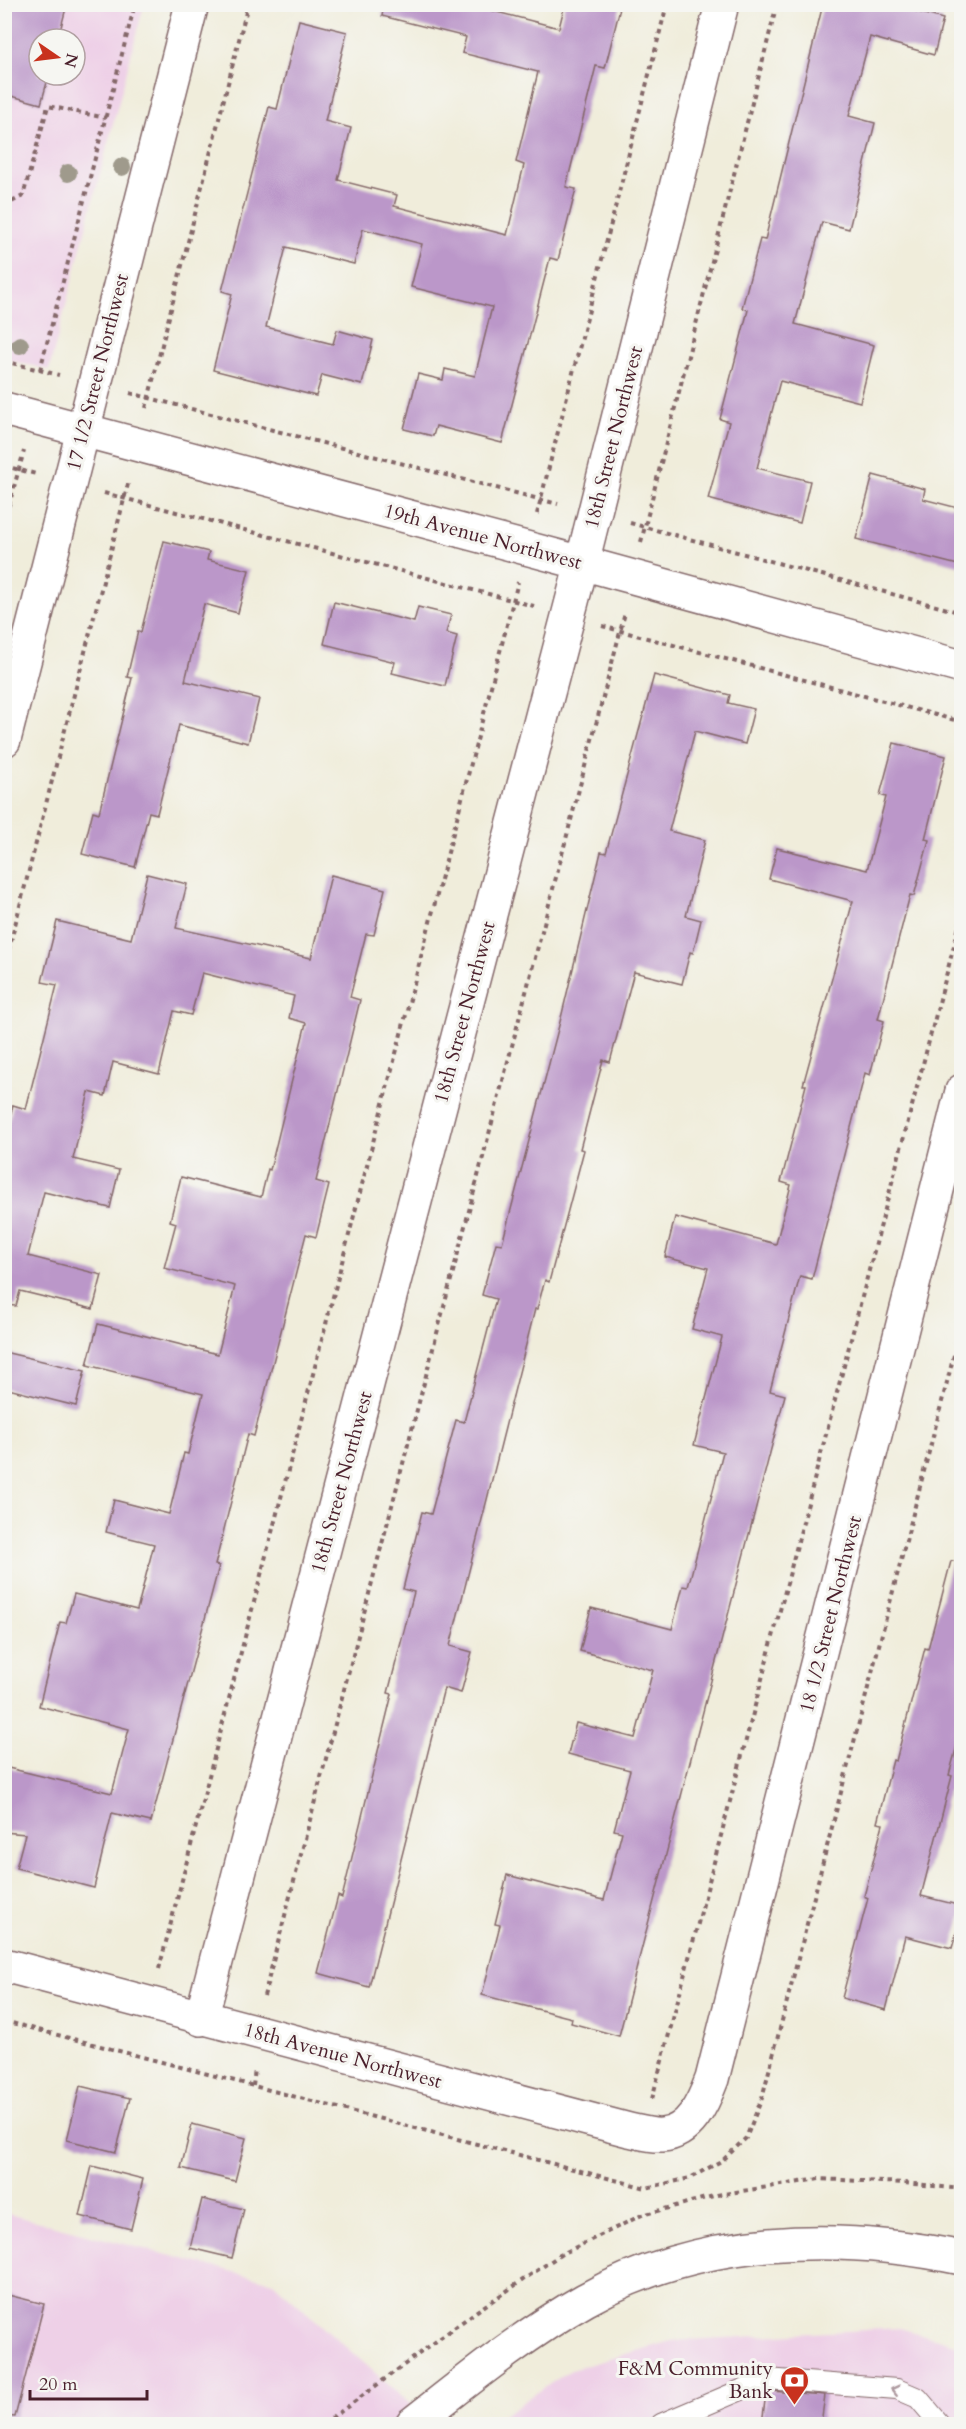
<svg xmlns="http://www.w3.org/2000/svg" width="966" height="2429" viewBox="0 0 966 2429" font-family="Cardo,serif">
  <style>
    .built { fill: #eed0e7; fill-rule: evenodd }
    .building { fill: #bb97c9 }
    .lines { fill: none; stroke-linecap: round; stroke-linejoin: round }
    .lane-casing { stroke: #846769; stroke-width: 22 }
    .street-casing { stroke: #846769; stroke-width: 36 }
    .secondary-casing { stroke: #846769; stroke-width: 36 }
    .path { stroke: #846769; stroke-width: 4; stroke-dasharray: 4.5 4.5; stroke-linecap: butt }
    .lane { stroke: #fff; stroke-width: 20 }
    .street { stroke: #fff; stroke-width: 33 }
    .secondary { stroke: #fff; stroke-width: 33 }
    .tree { fill: #9f9a8c }
    .oneway { stroke: #ae9aa0 }
    .labels { text-anchor: middle; stroke-width: 6; stroke-linejoin: round; paint-order: stroke }
    .street-label { font-size: 20px; fill: #4a1f2b; stroke: #f6f6f2 }
    .poi-label { font-size: 20px; fill: #4a1f2b; stroke: #f6f6f2; text-anchor: end }
  </style>
  <rect width="100%" height="100%" fill="#f6f6f2"/>
  <filter id="ink" filterUnits="userSpaceOnUse"><feTurbulence type="fractalNoise" baseFrequency=".0167" numOctaves="2"/><feDisplacementMap in="SourceGraphic" scale="12" xChannelSelector="R" yChannelSelector="G"/><feConvolveMatrix kernelMatrix="1 2 1 2 8 2 1 2 1" color-interpolation-filters="sRGB"/></filter>
  <filter id="wash" filterUnits="userSpaceOnUse"><feTurbulence type="fractalNoise" baseFrequency=".008" numOctaves="4" result="noise"/><feDisplacementMap in="SourceGraphic" scale="24" xChannelSelector="R" yChannelSelector="G"/><feGaussianBlur stdDeviation="1.35" result="paint"/><feColorMatrix in="noise" values="0 0 0 0 0 0 0 0 0 0 0 0 0 0 0 0 0 1.4 0 .05"/><feComposite in="paint" operator="in"/></filter>
  <g filter="url(#wash)">
    <rect width="100%" height="100%" fill="#f0eddb"/>
    <g class="built">
      <path d="M4,5H144L49,370L5,359ZM39,39H75V75H39Z"/>
      <polygon points="4,2213 273,2282 409,2403 422,2424 5,2424"/>
      <polygon points="900,2328 961,2346 961,2424 490,2424 571,2370 671,2341"/>
    </g>
    <g id="blocks">
      <g class="building">
        <polygon points="4,4 67,4 58,39 39,39 39,75 49,75 41,104 4,94"/>
        <polygon points="384,4 466,4 559,28 565,4 621,4 605,68 596,66 566,187 576,189 558,260 550,258 502,443 436,426 433,436 404,429 418,374 443,380 445,369 475,376 492,307 411,287 422,244 363,229 354,264 286,247 266,327 333,344 337,330 373,340 362,385 322,375 316,396 213,370 232,294 222,291 269,107 277,109 299,20 347,32 325,121 351,128 338,180 397,195 394,206 507,235 524,165 516,162 538,72 462,53 466,37 382,16"/>
        <polygon points="823,4 889,4 943,19 934,55 870,37 849,116 875,123 849,229 822,222 795,324 874,345 860,402 780,381 757,468 810,481 800,523 708,499 729,422 720,419 748,310 742,308 760,239 765,240"/>
        <polygon points="873,475 925,489 923,499 962,509 962,566 856,539"/>
        <polygon points="164,541 209,552 207,560 249,570 238,613 204,604 185,681 259,699 248,743 179,725 157,814 149,812 135,867 82,854 93,811 99,813 132,678 127,677 138,631 141,632"/>
        <polygon points="334,602 414,622 418,607 451,615 446,633 457,636 445,686 392,673 395,662 324,644"/>
        <polygon points="654,675 730,695 728,703 754,709 745,744 695,731 669,831 705,840 686,916 701,920 693,953 690,952 682,984 634,972 610,1062 603,1060 580,1149 584,1150 549,1282 545,1280 537,1309 535,1309 450,1646 472,1652 461,1693 444,1688 369,1987 318,1973 338,1896 342,1898 392,1694 388,1693 414,1592 403,1589 422,1512 431,1514 456,1420 464,1422 496,1299 482,1295 496,1243 502,1244 562,1014 601,852 606,853"/>
        <polygon points="894,743 946,756 925,839 929,840 914,896 910,895 878,1019 884,1021 870,1075 865,1073 812,1279 800,1276 770,1391 785,1395 619,2036 571,2023 572,2018 482,1995 500,1925 495,1924 507,1875 604,1900 622,1832 614,1830 630,1770 568,1754 576,1723 635,1738 653,1670 580,1651 591,1608 672,1629 683,1586 688,1587 723,1452 694,1445 722,1337 692,1329 708,1268 665,1257 675,1217 776,1244 791,1185 781,1182 806,1085 803,1085 853,901 769,879 777,848 867,870 886,797 880,795"/>
        <polygon points="147,874 187,884 176,928 311,958 331,875 385,889 374,935 366,934 350,997 360,1000 316,1181 329,1185 316,1237 306,1234 254,1436 248,1434 215,1565 219,1566 151,1822 112,1813 94,1888 16,1868 25,1834 4,1832 4,1767 112,1793 129,1729 39,1706 60,1622 66,1623 74,1594 137,1610 154,1544 106,1532 114,1500 169,1514 184,1453 188,1454 203,1394 87,1365 98,1324 218,1354 235,1286 164,1268 176,1223 170,1221 181,1177 261,1197 268,1169 270,1170 306,1023 289,1018 294,996 202,973 191,1015 174,1011 159,1074 113,1062 105,1096 89,1092 73,1159 119,1170 110,1208 44,1192 28,1256 102,1275 93,1309 20,1291 16,1306 4,1305 4,1140 13,1105 26,1109 57,985 42,982 57,921 131,939"/>
        <polygon points="4,1352 85,1371 76,1406 4,1388"/>
        <polygon points="951,1561 962,1562 962,1727 949,1775 952,1776 921,1896 962,1906 962,1914 952,1948 905,1936 886,2010 842,1998 868,1898 864,1896 883,1824 877,1823 893,1760 896,1761 925,1648 928,1649"/>
        <polygon points="80,2086 130,2098 116,2152 67,2140"/>
        <polygon points="192,2124 246,2138 235,2181 181,2168"/>
        <polygon points="92,2166 143,2179 131,2229 80,2216"/>
        <polygon points="202,2199 244,2209 232,2258 190,2248"/>
        <polygon points="4,2294 44,2304 15,2417 4,2416"/>
        <polygon points="769,2391 825,2395 821,2424 762,2424 766,2393"/>
      </g>
    </g>
  </g>
  <g filter="url(#ink)">
    <use href="#blocks" fill-opacity="0" stroke="#846769" stroke-width="1.5"/>
    <g class="lines">
      <defs>
        <polyline id="lane" points="661,2424 767,2379 897,2389 918,2398 940,2424"/>
        <g id="street">
          <polyline points="4,740 192,4"/>
          <path d="M4,1965L629,2130C639,2132 652,2136 662,2135C690,2133 703,2103 712,2079L962,1091"/>
          <polyline points="201,2019 582,563 722,4"/>
        </g>
        <g id="secondary">
          <polyline points="4,409 582,563 962,667"/>
          <path d="M412,2424C467,2381 523,2335 585,2300C700,2235 836,2232 962,2258"/>
        </g>
      </defs>
      <use href="#lane" class="lane-casing"/>
      <use href="#street" class="street-casing"/>
      <use href="#secondary" class="secondary-casing"/>
      <g class="path">
        <polyline points="4,206 23,196 48,106 106,118"/>
        <polyline points="4,361 59,375"/>
        <polyline points="40,370 135,4"/>
        <polyline points="130,393 558,504"/>
        <polyline points="146,408 248,4"/>
        <polyline points="4,466 36,474"/>
        <polyline points="104,493 534,606"/>
        <polyline points="537,514 667,4"/>
        <polyline points="4,523 24,451"/>
        <polyline points="630,523 962,613"/>
        <polyline points="641,542 777,4"/>
        <polyline points="602,626 962,722"/>
        <polyline points="4,968 129,480"/>
        <polyline points="159,1969 518,582"/>
        <polyline points="264,1996 625,613"/>
        <polyline points="4,2021 646,2188 690,2178 723,2160 746,2138 762,2098 962,1324"/>
        <polyline points="253,2086 255,2069"/>
        <polyline points="652,2099 962,915"/>
        <polyline points="324,2424 477,2311 560,2255 642,2215 717,2195 819,2179 905,2183 962,2189"/>
      </g>
      <use href="#lane" class="lane"/>
      <use href="#street" class="street"/>
      <use href="#secondary" class="secondary"/>
    </g>
    <g class="tree">
      <circle cx="122" cy="167" r="9"/>
      <circle cx="68" cy="173" r="9"/>
      <circle cx="20" cy="345" r="9"/>
    </g>
    <defs><path id="oneway-chevron" d="M-2-3.5L2.5 0L-2 3.5" fill="none" stroke-width="1.6" stroke-linecap="round" stroke-linejoin="round" transform="scale(1.5)"/></defs>
    <use class="oneway" href="#oneway-chevron" transform="translate(895 2390) rotate(-167)"/>
  </g>
  <defs>
    <symbol id="bank-pin" viewBox="-11 -11 22 30"><path d="M0 17L-7.5 6A9.5 9.5 0 1 1 7.5 6Z" fill="#c8321e" stroke="#f6f6f2"/><path d="M-6-4H6V4H-6ZM0-2.3a2.3 2.3 0 1 0 0 4.6a2.3 2.3 0 1 0 0-4.6Z" fill="#fff"/></symbol>
  </defs>
  <g fill-rule="evenodd">
    <use href="#bank-pin" x="778" y="2364" width="33" height="45"/>
  </g>
  <g class="labels">
    <g class="street-label">
      <text transform="translate(97 372) rotate(-76)" y="7">17 1/2 Street Northwest</text>
      <text transform="translate(613 437) rotate(-76)" y="7">18th Street Northwest</text>
      <text transform="translate(483 536) rotate(15)" y="7">19th Avenue Northwest</text>
      <text transform="translate(464 1012) rotate(-75)" y="7">18th Street Northwest</text>
      <text transform="translate(341 1482) rotate(-75)" y="7">18th Street Northwest</text>
      <text transform="translate(830 1614) rotate(-76)" y="7">18 1/2 Street Northwest</text>
      <text transform="translate(343 2055) rotate(15)" y="7">18th Avenue Northwest</text>
    </g>
    <g class="poi-label">
      <text x="773" y="2375">F&amp;M Community<tspan x="773" dy="23">Bank</tspan></text>
    </g>
  </g>
  <rect width="966" height="2429" fill="none" stroke="#f6f6f2" stroke-width="24"/>
  <g transform="translate(57 57) rotate(104)"><circle r="28" fill="#f6f6f2" stroke="#b1a0a2" stroke-width="1.5"/>
  <path d="M0-4.5L10 22L0 15L-10 22Z" fill="#c8321e"/>
  <text y="-9" font-size="16" font-weight="bold" text-anchor="middle" fill="#4a1f2b">N</text>
  </g>
  <path d="M30 2390v9h117v-9" fill="none" stroke="#4a1f2b" stroke-width="3"/>
  <text x="39" y="2390" font-size="18" fill="#4a1f2b" stroke="#f6f6f2" stroke-width="4.5" paint-order="stroke">20 m</text>
</svg>
